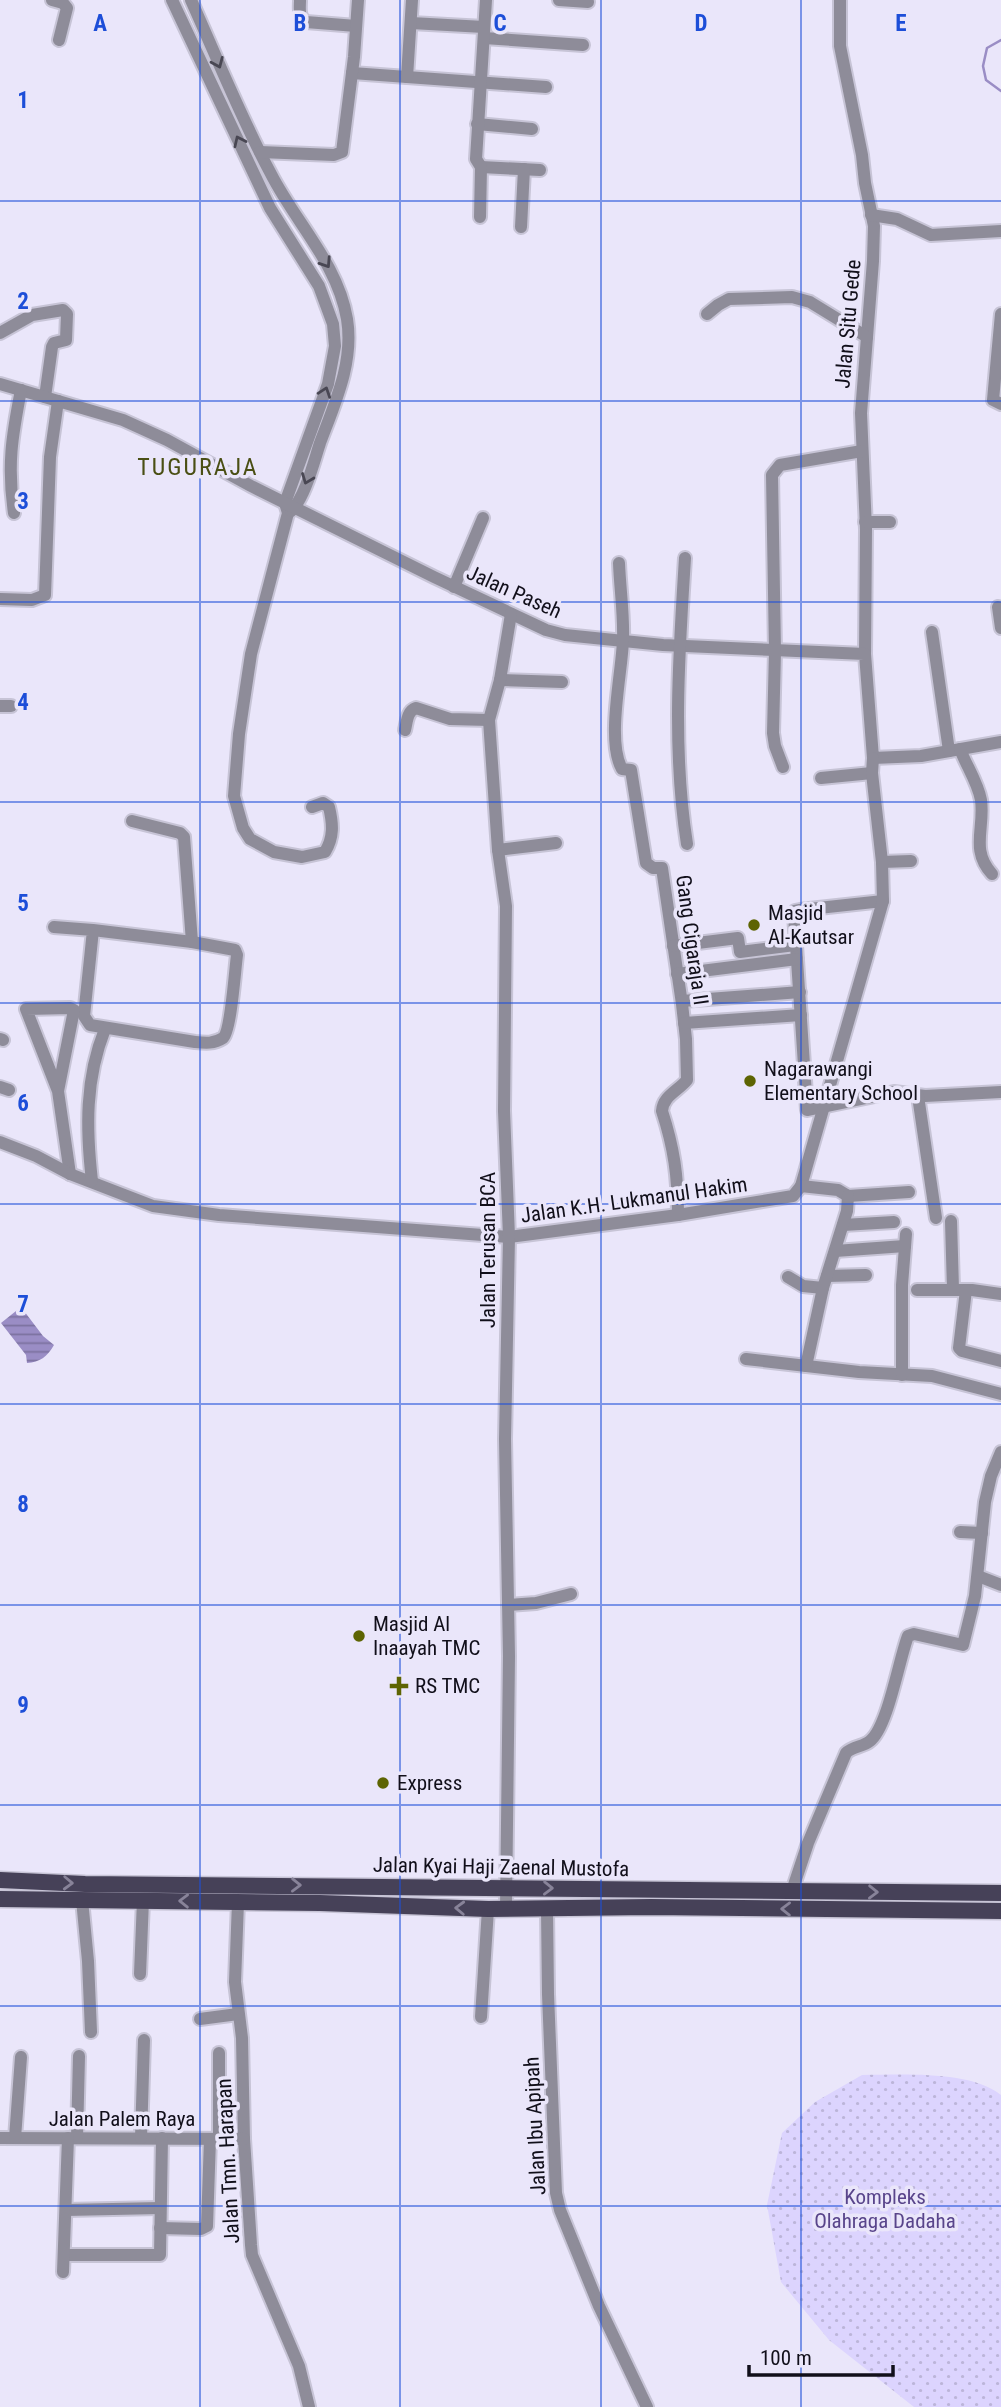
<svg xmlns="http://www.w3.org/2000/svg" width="1001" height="2407" viewBox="0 0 1001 2407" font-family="'Roboto Condensed',sans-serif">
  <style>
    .park { fill: url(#park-dots) }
    .water { fill: url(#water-rules) }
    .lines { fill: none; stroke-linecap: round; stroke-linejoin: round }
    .stream { stroke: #9a8dc5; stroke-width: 2.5 }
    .minor-casing { stroke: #c7c4d6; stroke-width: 16 }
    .major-casing { stroke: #c7c4d6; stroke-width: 19 }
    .minor { stroke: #8e8c99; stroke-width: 12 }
    .major { stroke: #464158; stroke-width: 16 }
    .oneway { stroke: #494753 }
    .oneway2 { stroke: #888399 }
    .grid { fill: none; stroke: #1d4ed8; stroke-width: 2; stroke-opacity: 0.55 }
    .poi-dot { fill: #5d6402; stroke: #eae6fa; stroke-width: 2.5 }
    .labels { text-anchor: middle; stroke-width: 7; stroke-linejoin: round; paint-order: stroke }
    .street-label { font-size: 21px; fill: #110f1a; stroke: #eae6fa }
    .poi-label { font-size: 21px; fill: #110f1a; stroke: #eae6fa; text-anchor: start }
    .park-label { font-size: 21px; fill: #59458b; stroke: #eae6fa }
    .quarter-label { font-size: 24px; letter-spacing: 2px; fill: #4a4f14; stroke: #eae6fa }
    .grid-label { font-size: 23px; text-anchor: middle; font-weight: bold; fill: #1d4ed8; stroke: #eae6fa; stroke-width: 7; stroke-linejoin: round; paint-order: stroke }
  </style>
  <defs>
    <pattern id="park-dots" width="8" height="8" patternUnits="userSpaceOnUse" patternTransform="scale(1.75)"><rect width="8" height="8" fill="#dcd4fe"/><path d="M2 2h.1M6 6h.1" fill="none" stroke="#bcb5d9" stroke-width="1.8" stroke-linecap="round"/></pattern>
    <pattern id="water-rules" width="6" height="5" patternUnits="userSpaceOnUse" patternTransform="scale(1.75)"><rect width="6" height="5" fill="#9a8dc5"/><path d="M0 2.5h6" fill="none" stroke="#7c729f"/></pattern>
  </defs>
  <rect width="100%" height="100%" fill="#eae6fa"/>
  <path class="park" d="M862,2075C901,2075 970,2070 1001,2095V2407H914L829,2340L781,2282L767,2205L782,2133L815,2102Z"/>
  <path class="water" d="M21,1307L43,1336L54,1345C47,1357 40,1362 27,1363L26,1355L1,1323Z"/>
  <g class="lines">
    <polyline class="stream" points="1001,40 987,48 983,66 986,80 1001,91"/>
    <defs>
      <g id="minor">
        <polyline points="52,0 63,3 67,8 59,40"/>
        <path d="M172,0L270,208L319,286L333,324L335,346L328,384L285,503L288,513L251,654L239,734L234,796L243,828L250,839L274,852L302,857L325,852C334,837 333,824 329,807L323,803L312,807"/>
        <path d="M191,0C217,58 241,118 271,174C296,223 338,264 347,319C354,362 335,403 320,443C314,461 305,498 291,511"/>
        <path d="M300,0C300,9 298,17 306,22L356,26"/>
        <polyline points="559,0 588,2"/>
        <polyline points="840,0 840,46 862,155 865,183 874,226 873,261 861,413 866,529 865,654"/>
        <polyline points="411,23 484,27"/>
        <polyline points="484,38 583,45"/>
        <polyline points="352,73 546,87"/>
        <polyline points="407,77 412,0"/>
        <polyline points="477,124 532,129"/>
        <polyline points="260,152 334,155 342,152 354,57 358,0"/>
        <polyline points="481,167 540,170"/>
        <polyline points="871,215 897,219 931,235 1001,231"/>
        <polyline points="480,217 481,167 476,159 486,0"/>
        <polyline points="521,227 524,169"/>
        <polyline points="707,314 718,305 729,299 792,297 810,302 867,337"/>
        <polyline points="1001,314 993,400 1001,404"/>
        <polyline points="0,333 32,315 63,310 67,314 66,340 54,343 52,347 45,397"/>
        <polyline points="0,384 123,420 167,440 251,486 434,577 546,630 565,635 663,645 865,654 873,758 921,756 1001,742"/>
        <path d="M14,513C7,466 12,436 21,390"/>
        <polyline points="865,522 890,522"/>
        <path d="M685,558C679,653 672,749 687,844"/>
        <path d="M619,563C620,589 624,614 623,640C622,673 606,741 622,769L631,770L646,863L653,868H662L682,1004L686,1039L687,1080C678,1091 663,1096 662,1111C674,1148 678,1176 678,1215"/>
        <polyline points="454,587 483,518"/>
        <polyline points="0,599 32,600 45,595 50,457 58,401"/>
        <polyline points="998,607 1001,628"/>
        <polyline points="932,632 949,751"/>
        <polyline points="500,680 562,682"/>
        <polyline points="0,706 11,706"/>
        <path d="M405,730C407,722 407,711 416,708L450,719L489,720"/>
        <path d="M960,749C966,765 978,783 981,800C985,828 970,850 992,874"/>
        <polyline points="783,767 775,746 773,733 775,651 772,475 780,465 862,451"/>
        <polyline points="821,778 872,773"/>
        <polyline points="132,821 180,833 184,837 192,942"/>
        <polyline points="498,850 556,843"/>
        <polyline points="882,862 911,861"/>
        <polyline points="883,901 800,910 795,911 794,915 807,1110 894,1092 925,1096 1001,1092"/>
        <path d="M54,927L93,930L84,1016L90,1025L195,1042C205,1043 214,1044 223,1038C231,1031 235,969 237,955L235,950L192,942L93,930"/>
        <polyline points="673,946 738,938 740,952 795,945"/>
        <polyline points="677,974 797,959"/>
        <polyline points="682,1001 800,992"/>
        <polyline points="684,1023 801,1015"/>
        <polyline points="0,1039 3,1040"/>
        <polyline points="0,1087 9,1090"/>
        <polyline points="58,1091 26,1009 70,1008 74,1010 58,1091 70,1174"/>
        <polyline points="918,1096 936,1218"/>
        <polyline points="0,1142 36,1156 70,1174 153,1206 219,1215 509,1237 678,1215 793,1196 801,1186 883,901 882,862 872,773 873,758"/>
        <path d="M92,1181C86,1129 85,1079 105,1029"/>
        <polyline points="801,1186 838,1190 848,1196 909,1192"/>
        <polyline points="951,1221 953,1289"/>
        <polyline points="843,1225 894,1222"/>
        <polyline points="835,1251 905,1246"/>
        <polyline points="827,1276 866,1275"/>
        <polyline points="788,1277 803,1286 823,1288"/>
        <polyline points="917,1290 972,1290 1001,1294"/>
        <polyline points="966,1290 959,1348 962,1351 1001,1361"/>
        <polyline points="746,1359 859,1372 932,1376 1001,1394"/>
        <polyline points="806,1366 823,1288 847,1211 848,1196"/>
        <polyline points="902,1375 902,1285 906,1234"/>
        <polyline points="960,1532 982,1533"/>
        <polyline points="978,1576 1001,1585"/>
        <polyline points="508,1605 536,1603 571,1594"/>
        <path d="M792,1891L808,1843L846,1753C853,1746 863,1747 870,1741C888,1727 899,1659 908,1636L914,1634L963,1645L975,1596L985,1502L991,1476L1001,1452"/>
        <polyline points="82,1900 88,1961 91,2032"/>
        <polyline points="238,1902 235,1982 242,2038 244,2139 251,2245 252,2255 299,2366 309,2407"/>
        <polyline points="506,1908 509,1656 505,1439 509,1237 504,1111 506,906 498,850 489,720 500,680 511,614"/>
        <polyline points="547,1909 548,1994 556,2193 560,2210 599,2306 647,2407"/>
        <polyline points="140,1974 143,1900"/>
        <polyline points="481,2017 488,1909"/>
        <polyline points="200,2019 238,2014"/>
        <polyline points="219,2053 219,2139"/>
        <polyline points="0,2138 244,2139"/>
        <polyline points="15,2138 21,2057"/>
        <polyline points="77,2138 79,2056"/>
        <polyline points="141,2138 144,2040"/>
        <polyline points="66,2210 160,2208"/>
        <polyline points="160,2228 201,2229 207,2226 210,2139"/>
        <polyline points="64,2255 160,2255 162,2138"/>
        <polyline points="63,2272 68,2138"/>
      </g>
      <g id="major">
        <polyline points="0,1880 85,1884 1001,1893"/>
        <polyline points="0,1899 320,1903 488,1909 651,1907 1001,1911"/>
      </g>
    </defs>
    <use href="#minor" class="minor-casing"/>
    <use href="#major" class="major-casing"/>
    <use href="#minor" class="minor"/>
    <use href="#major" class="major"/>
  </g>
  <defs><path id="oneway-chevron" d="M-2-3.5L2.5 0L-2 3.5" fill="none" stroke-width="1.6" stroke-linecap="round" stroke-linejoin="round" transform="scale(1.75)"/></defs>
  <g class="oneway">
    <use href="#oneway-chevron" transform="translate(218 63) rotate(67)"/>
    <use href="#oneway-chevron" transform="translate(239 141) rotate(-115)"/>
    <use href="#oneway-chevron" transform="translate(326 263) rotate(57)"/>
    <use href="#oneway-chevron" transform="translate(325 392) rotate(-71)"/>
    <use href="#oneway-chevron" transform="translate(307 479) rotate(111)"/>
  </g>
  <g class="oneway2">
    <use href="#oneway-chevron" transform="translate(68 1883) rotate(2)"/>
    <use href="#oneway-chevron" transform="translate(296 1885) rotate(1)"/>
    <use href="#oneway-chevron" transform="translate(548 1888) rotate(1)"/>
    <use href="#oneway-chevron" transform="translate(873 1892) rotate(1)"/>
    <use href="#oneway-chevron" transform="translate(184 1901) rotate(-179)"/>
    <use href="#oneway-chevron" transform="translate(460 1908) rotate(-178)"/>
    <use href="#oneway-chevron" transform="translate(786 1909) rotate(-179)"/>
  </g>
  <path class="grid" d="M200,0V2407M400,0V2407M601,0V2407M801,0V2407M0,201H1001M0,401H1001M0,602H1001M0,802H1001M0,1003H1001M0,1204H1001M0,1404H1001M0,1605H1001M0,1805H1001M0,2006H1001M0,2206H1001"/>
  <g class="poi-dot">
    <circle cx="754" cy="925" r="7"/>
    <circle cx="750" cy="1081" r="7"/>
    <circle cx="359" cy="1636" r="7"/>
    <path d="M395.5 1675.5h7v7h7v7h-7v7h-7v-7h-7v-7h7z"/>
    <circle cx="383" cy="1783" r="7"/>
  </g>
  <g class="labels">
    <g class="street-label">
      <text transform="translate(848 324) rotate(-85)" y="7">Jalan Situ Gede</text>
      <text transform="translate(514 592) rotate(24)" y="7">Jalan Paseh</text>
      <text transform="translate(692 940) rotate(82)" y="7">Gang Cigaraja II</text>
      <text transform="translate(634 1200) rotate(-8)" y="7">Jalan K.H. Lukmanul Hakim</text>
      <text transform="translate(488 1250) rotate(-90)" y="7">Jalan Terusan BCA</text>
      <text transform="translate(501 1867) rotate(1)" y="7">Jalan Kyai Haji Zaenal Mustofa</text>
      <text x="122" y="2126">Jalan Palem Raya</text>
      <text transform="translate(535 2126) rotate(-93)" y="7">Jalan Ibu Apipah</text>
      <text transform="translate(228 2161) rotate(-93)" y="7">Jalan Tmn. Harapan</text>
    </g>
    <g class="poi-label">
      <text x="768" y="920">Masjid<tspan x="768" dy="24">Al-Kautsar</tspan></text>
      <text x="764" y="1076">Nagarawangi<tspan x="764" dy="24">Elementary School</tspan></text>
      <text x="373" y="1631">Masjid Al<tspan x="373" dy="24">Inaayah TMC</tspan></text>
      <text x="415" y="1693">RS TMC</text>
      <text x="397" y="1790">Express</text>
    </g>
    <g class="park-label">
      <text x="885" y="2204">Kompleks<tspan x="885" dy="24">Olahraga Dadaha</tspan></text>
    </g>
    <g class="quarter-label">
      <text x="198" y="475">TUGURAJA</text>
    </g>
  </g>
  <g class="grid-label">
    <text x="100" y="31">A</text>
    <text x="300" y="31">B</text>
    <text x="500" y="31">C</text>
    <text x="701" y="31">D</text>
    <text x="901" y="31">E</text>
    <text x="23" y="108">1</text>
    <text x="23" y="309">2</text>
    <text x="23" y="509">3</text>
    <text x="23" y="710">4</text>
    <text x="23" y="911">5</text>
    <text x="23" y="1111">6</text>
    <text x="23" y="1312">7</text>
    <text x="23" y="1512">8</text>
    <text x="23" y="1713">9</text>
  </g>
  <path d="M749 2365v10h144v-10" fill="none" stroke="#110f1a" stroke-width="3.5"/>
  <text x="760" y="2365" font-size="21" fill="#110f1a" stroke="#eae6fa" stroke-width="5" paint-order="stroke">100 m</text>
</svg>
